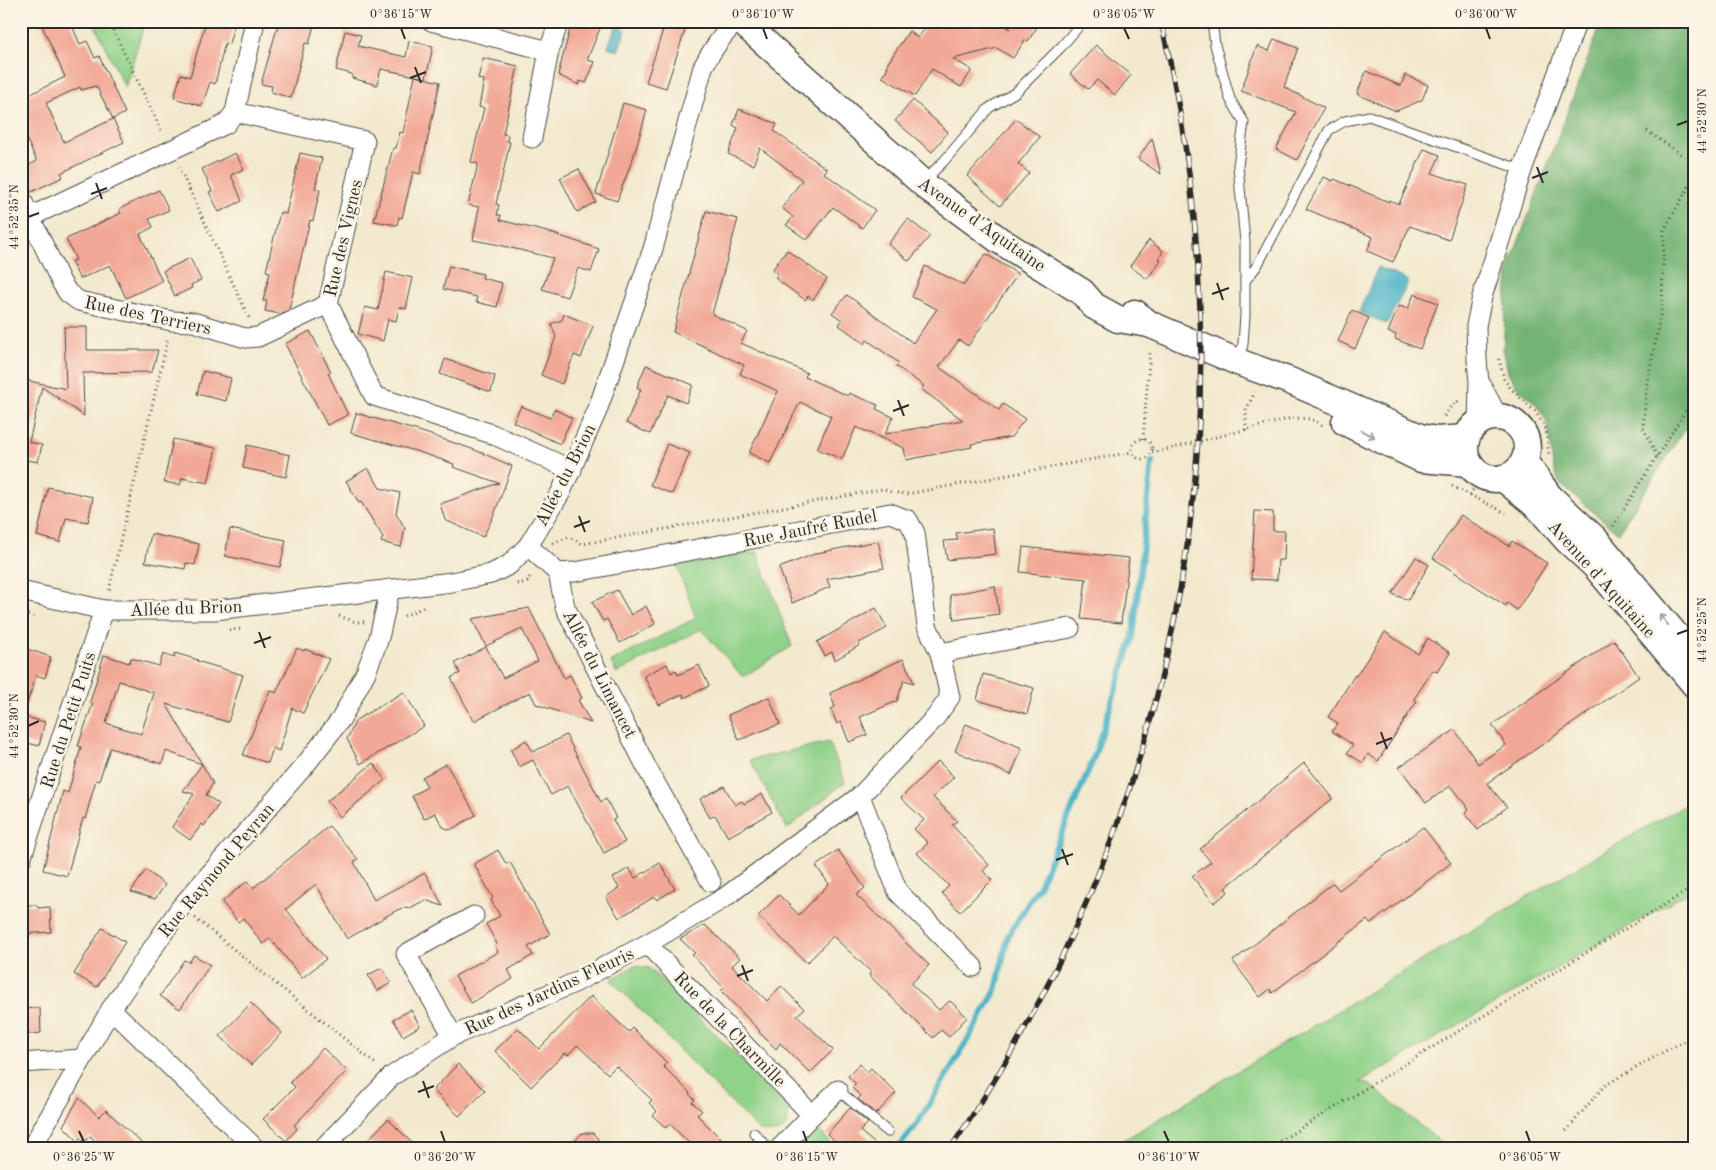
<svg xmlns="http://www.w3.org/2000/svg" width="1716" height="1170" viewBox="0 0 1716 1170" font-family="'Old Standard TT',serif">
  <style>
    .green { fill: #8fd289; stroke: #5d7e5a }
    .forest { fill: #73b475; stroke: #4f7050 }
    .water { fill: #49b4c7; stroke: #3a7079 }
    .lines { fill: none; stroke-linecap: round; stroke-linejoin: round }
    .stream { stroke: #49b4c7; stroke-width: 6 }
    .building { fill: #f2a896; fill-rule: evenodd }
    .lane-casing { stroke: #494843; stroke-width: 11 }
    .street-casing { stroke: #494843; stroke-width: 21 }
    .secondary-casing { stroke: #494843; stroke-width: 29 }
    .path { stroke: #494843; stroke-width: 3; stroke-dasharray: 1 4; stroke-linecap: butt }
    .lane { stroke: #fff; stroke-width: 9 }
    .street { stroke: #fff; stroke-width: 19 }
    .secondary { stroke: #fff; stroke-width: 26 }
    .rail-casing { stroke: #2b2b2b; stroke-width: 5.5 }
    .rail { stroke: #fcf5e5; stroke-width: 4; stroke-dasharray: 11; stroke-linecap: butt }
    .oneway { stroke: #a0a0a0 }
    .ticks { fill: none; stroke: #2b2b2b; stroke-width: 2 }
    .labels { text-anchor: middle; stroke-width: 5; stroke-linejoin: round; paint-order: stroke }
    .street-label { font-size: 18px; fill: #2b2b2b; stroke: #fcf5e5 }
    .neatline { fill: none; stroke: #2b2b2b; stroke-width: 2 }
    .ticks-label { font-size: 12px; text-anchor: middle; fill: #2b2b2b }
  </style>
  <rect width="100%" height="100%" fill="#fcf5e5"/>
  <filter id="ink" filterUnits="userSpaceOnUse"><feTurbulence type="fractalNoise" baseFrequency=".02" numOctaves="2"/><feDisplacementMap in="SourceGraphic" scale="10" xChannelSelector="R" yChannelSelector="G"/><feConvolveMatrix kernelMatrix="1 2 1 2 8 2 1 2 1" color-interpolation-filters="sRGB"/></filter>
  <filter id="wash" filterUnits="userSpaceOnUse"><feTurbulence type="fractalNoise" baseFrequency=".0096" numOctaves="4" result="noise"/><feDisplacementMap in="SourceGraphic" scale="20" xChannelSelector="R" yChannelSelector="G"/><feGaussianBlur stdDeviation="1.12" result="paint"/><feColorMatrix in="noise" values="0 0 0 0 0 0 0 0 0 0 0 0 0 0 0 0 0 1.4 0 .05"/><feComposite in="paint" operator="in"/></filter>
  <g filter="url(#wash)">
    <rect width="100%" height="100%" fill="#f2e9ce"/>
    <g class="green">
      <polygon points="93,21 145,21 125,88"/>
      <polygon points="757,552 792,646 743,677 701,629 617,673 611,662 696,618 677,566"/>
      <polygon points="829,742 845,782 787,829 750,760"/>
      <polygon points="1695,799 1695,888 1360,1082 1369,1084 1449,1149 1109,1149 1550,883"/>
      <path d="M634,966L649,968L789,1107C788,1112 788,1119 787,1124C782,1135 767,1134 758,1130L611,980Z"/>
      <polygon points="817,1129 838,1149 797,1149"/>
    </g>
    <polygon class="forest" points="1602,21 1695,21 1695,413 1618,533 1559,483 1553,466 1547,422 1537,405 1517,387 1508,373 1503,349 1508,269"/>
    <g class="water">
      <polygon points="616,26 626,30 618,51 608,47"/>
      <polygon points="1378,267 1409,281 1387,324 1359,312"/>
    </g>
    <g class="lines">
      <polyline class="stream" points="897,1149 917,1124 953,1065 996,990 1008,936 1040,884 1093,760 1133,637 1152,461"/>
    </g>
    <g id="blocks">
      <g class="building">
        <path d="M40,21H70L80,44L87,41L95,58L99,56L125,113L113,119L124,142L61,173L63,177L31,192L21,169L37,161L21,128V99L65,77ZM96,86L113,119L64,142L46,103L80,87L81,90Z"/>
        <polygon points="206,21 235,21 229,44 225,43 215,84 210,82 202,106 174,98 181,74 190,77"/>
        <polygon points="279,21 315,21 309,44 305,43 291,98 271,92 272,86 261,84"/>
        <polygon points="572,21 603,21 587,60 595,62 586,83 580,81 579,85 558,75"/>
        <polygon points="666,21 688,21 666,88 646,82"/>
        <polygon points="930,21 998,21 1011,29 999,21 1041,21 1028,41 1026,39 1013,58 997,48 953,59 972,70 961,87 932,69 915,96 882,77 888,67 886,66 909,31 918,38"/>
        <polygon points="345,31 361,35 358,46 406,57 409,41 433,46 426,78 381,69 377,85 352,78 352,74 336,70"/>
        <polygon points="1274,39 1298,48 1284,87 1324,108 1297,160 1276,149 1296,112 1241,91 1257,46 1269,51"/>
        <polygon points="1096,45 1131,75 1115,95 1097,80 1088,89 1070,74"/>
        <polygon points="483,58 518,66 503,134 508,135 507,141 510,142 496,204 499,205 497,215 501,215 500,220 551,233 599,249 591,272 578,268 567,297 542,289 553,258 495,244 473,240 479,207 468,205 478,164 471,162 484,108 479,107 484,80 478,79"/>
        <polygon points="1366,71 1401,86 1405,75 1428,85 1422,100 1396,111 1357,94"/>
        <polygon points="415,76 440,82 420,174 413,172 402,218 399,217 397,225 374,221 393,148 396,148 400,132 403,133"/>
        <polygon points="913,100 948,132 932,152 895,121"/>
        <polygon points="623,103 647,110 634,155 617,201 596,194"/>
        <polygon points="739,109 777,124 774,131 827,169 824,173 875,210 862,228 833,207 807,240 786,225 793,217 782,208 802,180 760,148 753,165 728,154 738,128 733,125"/>
        <polygon points="1016,119 1040,137 1018,164 1029,173 1000,206 967,176"/>
        <polygon points="1152,138 1161,174 1138,159"/>
        <polygon points="1424,149 1440,155 1432,173 1468,185 1449,240 1410,226 1393,262 1367,251 1373,237 1306,209 1324,177 1333,181 1334,179 1389,202 1389,200 1399,204"/>
        <polygon points="235,153 244,169 231,175 242,201 219,212 209,192 212,191 202,169"/>
        <polygon points="300,153 322,158 315,189 320,190 313,221 310,220 289,310 280,314 265,311 267,301 263,301 270,272 266,271 280,212 286,214"/>
        <polygon points="579,169 596,202 577,212 560,178"/>
        <polygon points="159,190 169,210 149,219 153,227 140,234 162,281 126,298 110,265 80,279 71,262 76,260 66,239 121,213 119,209"/>
        <polygon points="706,211 738,219 712,314 747,331 741,343 807,373 805,377 848,396 849,393 878,405 876,409 893,417 885,434 963,420 921,389 924,386 896,366 899,363 867,340 865,344 839,325 842,320 832,313 847,295 913,343 937,309 912,297 925,266 964,285 986,254 1018,274 968,346 959,340 939,367 999,410 1003,404 1025,419 1011,437 971,444 972,447 906,460 904,448 856,427 842,459 817,449 831,416 800,402 770,463 749,453 778,391 740,374 744,365 673,332"/>
        <polygon points="908,219 930,236 909,261 888,244"/>
        <polygon points="1149,240 1163,251 1159,259 1161,260 1147,279 1130,266"/>
        <polygon points="787,250 827,279 813,300 808,296 805,300 775,278 778,274 772,270"/>
        <polygon points="190,258 201,280 191,285 192,288 175,296 163,271"/>
        <polygon points="449,266 483,274 482,278 502,283 497,307 476,302 477,297 443,289"/>
        <polygon points="386,272 413,278 406,309 399,307 396,321 388,319 383,341 358,334 365,307 378,310"/>
        <polygon points="1414,294 1438,303 1420,349 1395,339 1396,335 1388,332 1399,306 1408,309"/>
        <polygon points="1352,310 1369,318 1355,349 1338,341"/>
        <polygon points="564,314 593,326 581,358 574,355 562,384 541,375 556,337 551,324 562,320"/>
        <polygon points="64,327 87,327 87,350 158,350 152,372 83,373 84,416 42,387 29,442 42,445 38,462 21,459 21,397 25,380 66,389"/>
        <polygon points="310,331 331,372 328,373 348,415 327,425 285,344"/>
        <polygon points="445,359 495,376 491,392 440,374"/>
        <polygon points="646,365 693,385 686,403 668,395 650,434 626,423 641,389 637,387"/>
        <polygon points="203,371 231,378 226,401 197,394"/>
        <polygon points="521,406 550,418 554,409 572,418 560,444 513,422"/>
        <polygon points="356,413 422,432 475,450 512,466 494,515 483,537 445,520 440,504 499,483 453,467 454,464 419,452 351,433"/>
        <polygon points="173,439 216,448 208,483 182,478 180,485 164,482"/>
        <polygon points="667,444 690,453 672,494 650,485"/>
        <polygon points="247,445 290,455 286,477 243,468"/>
        <polygon points="368,468 380,488 400,493 396,513 405,528 401,547 381,542 383,537 361,502 359,503 346,481"/>
        <polygon points="48,487 93,497 88,522 66,518 60,542 37,536"/>
        <polygon points="1255,511 1273,512 1273,531 1285,531 1284,560 1278,560 1277,580 1251,579"/>
        <polygon points="1461,515 1509,546 1512,541 1547,563 1517,610 1507,603 1506,606 1433,558"/>
        <polygon points="993,528 996,554 947,560 944,541 958,540 956,533"/>
        <polygon points="230,529 286,540 280,567 225,556"/>
        <polygon points="151,534 199,544 195,565 186,563 185,569 145,562"/>
        <polygon points="878,541 884,568 827,579 830,587 792,603 779,568 817,553"/>
        <polygon points="1023,547 1129,558 1121,623 1081,619 1086,579 1020,572"/>
        <polygon points="1416,557 1429,565 1408,600 1392,594"/>
        <polygon points="995,586 999,614 954,620 950,595"/>
        <polygon points="617,590 631,615 646,606 655,624 620,643 607,619 603,621 592,602"/>
        <polygon points="529,608 564,678 570,675 582,698 578,700 591,723 536,704 530,692 474,721 451,678 460,673 455,663 486,647 503,678 538,661 522,629 486,646 472,619"/>
        <polygon points="876,608 887,628 859,643 860,645 835,660 832,652 825,656 817,642"/>
        <polygon points="1385,632 1418,654 1428,638 1450,653 1437,672 1433,670 1414,699 1417,701 1378,761 1368,754 1363,763 1347,753 1353,745 1332,731 1338,723 1328,717 1355,675 1356,676"/>
        <polygon points="1614,640 1639,677 1487,783 1507,807 1478,830 1465,813 1469,809 1450,786 1426,803 1399,767 1455,730 1478,764 1506,745 1492,725"/>
        <polygon points="21,647 51,657 45,678 36,675 25,710 21,709"/>
        <polygon points="297,648 304,651 305,649 329,659 303,713 292,708 279,751 273,748 268,763 243,755 270,690 276,693"/>
        <path d="M175,653L198,660L197,661L243,675L228,722L166,704L202,764L166,751L162,764L110,748L99,781L96,780L85,819L83,818L67,876L43,870L63,791L68,793L78,758L81,747L78,746L93,703L90,702L104,655L129,663L131,658L159,666L163,654L174,658ZM119,681L154,693L141,734L106,723Z"/>
        <polygon points="903,659 914,683 904,680 897,701 860,717 867,735 849,742 841,722 837,724 831,709 835,707 830,693"/>
        <polygon points="667,664 671,673 676,670 678,675 699,665 709,686 684,698 683,694 659,705 644,676"/>
        <polygon points="983,674 1034,688 1027,714 977,700"/>
        <polygon points="404,692 424,726 360,764 347,739 356,720"/>
        <polygon points="769,697 780,724 739,740 728,715"/>
        <polygon points="21,716 45,722 39,746 21,741"/>
        <polygon points="966,724 1022,748 1011,775 955,751"/>
        <polygon points="566,735 601,802 606,799 616,818 613,820 625,842 604,853 568,786 551,795 533,760 519,767 511,750 526,740 533,752"/>
        <polygon points="938,761 954,777 933,797 957,821 952,825 989,865 983,871 992,880 960,912 942,893 949,886 917,853 928,843 914,829 924,820 901,798"/>
        <polygon points="373,763 385,780 340,817 327,801"/>
        <polygon points="1304,763 1333,798 1225,888 1228,892 1214,903 1192,876 1211,862 1200,849"/>
        <polygon points="202,764 213,783 206,795 219,804 204,826 202,824 190,840 172,827 194,794 183,791"/>
        <polygon points="446,764 476,815 450,830 443,827 435,813 424,819 412,796 427,787 422,777"/>
        <polygon points="724,786 735,805 742,801 744,804 762,794 772,812 728,837 715,815 710,818 700,799"/>
        <polygon points="329,826 358,859 354,862 374,900 425,873 443,906 425,900 410,908 405,907 397,910 347,939 316,884 286,909 326,959 302,978 270,938 263,944 243,918 238,922 222,902 247,881 253,888"/>
        <polygon points="1423,827 1451,863 1370,924 1367,920 1272,993 1270,989 1260,997 1233,961 1333,883 1339,890"/>
        <polygon points="498,850 506,864 510,862 550,934 528,947 533,955 508,970 513,979 471,1003 455,976 498,952 495,945 497,944 486,924 500,916 491,900 493,898 474,864"/>
        <polygon points="838,850 865,888 856,895 929,965 911,984 939,1010 950,1001 967,1017 949,1037 941,1030 933,1038 869,975 871,972 833,936 807,963 758,916 779,895 799,915 829,884 816,866"/>
        <polygon points="660,863 675,889 657,900 654,897 619,918 606,897 619,888 613,878 629,868 635,878"/>
        <polygon points="146,870 165,885 155,899 131,892"/>
        <polygon points="21,905 37,905 38,908 50,907 51,932 21,934"/>
        <polygon points="705,925 740,958 732,966 767,1001 781,986 804,1009 797,1015 833,1050 810,1073 780,1043 776,1049 759,1032 760,1031 721,991 724,988 692,955 695,953 680,939"/>
        <polygon points="102,928 125,942 97,987 74,974"/>
        <polygon points="194,955 210,965 180,1009 160,996 184,960 189,962"/>
        <polygon points="382,968 391,983 377,991 368,975"/>
        <polygon points="591,996 629,1032 633,1028 667,1063 663,1066 690,1093 689,1094 695,1100 692,1102 702,1111 697,1115 731,1149 695,1149 670,1124 666,1128 653,1116 657,1111 649,1103 652,1100 616,1066 608,1074 577,1045 568,1055 565,1053 531,1087 495,1051 518,1028 539,1049"/>
        <polygon points="251,1003 282,1033 251,1065 220,1036"/>
        <polygon points="40,1008 41,1033 21,1035 21,1009"/>
        <polygon points="411,1010 420,1026 403,1036 393,1019"/>
        <polygon points="323,1048 347,1071 294,1125 297,1129 286,1141 263,1119 295,1087 290,1082"/>
        <polygon points="458,1064 485,1091 459,1116 433,1090"/>
        <polygon points="860,1064 867,1072 871,1068 896,1093 876,1114 858,1099 861,1096 852,1088 856,1084 848,1076"/>
        <polygon points="79,1098 99,1117 106,1110 148,1149 103,1149 90,1136 84,1142 80,1138 78,1141 63,1126"/>
        <polygon points="850,1108 868,1123 860,1131 881,1149 844,1149 827,1134"/>
        <polygon points="388,1119 418,1149 377,1149 368,1140"/>
        <polygon points="582,1133 593,1133 606,1149 568,1149"/>
      </g>
    </g>
  </g>
  <g filter="url(#ink)">
    <use href="#blocks" fill-opacity="0" stroke="#494843" stroke-width="1"/>
    <g class="lines">
      <defs>
        <g id="lane">
          <polyline points="1212,21 1215,45 1230,99 1244,122 1238,166 1245,242 1245,316 1243,344 1239,359"/>
          <polyline points="924,181 944,161 989,108 1016,92 1062,46 1083,21"/>
          <polyline points="1245,281 1257,266 1329,130 1345,121 1369,116 1522,170"/>
          <polyline points="838,1090 888,1132"/>
          <polyline points="754,1133 769,1149"/>
        </g>
        <g id="street">
          <polyline points="431,21 549,51 532,138"/>
          <polyline points="549,51 559,21"/>
          <polyline points="235,112 365,141 328,304 374,396 492,434 572,470"/>
          <polyline points="21,198 61,282 68,293 79,301 172,321 193,322 245,338 258,337 328,304"/>
          <polyline points="30,217 226,124 235,112 255,21"/>
          <polyline points="1480,383 1498,417"/>
          <polyline points="1478,422 1479,382 1477,360 1476,326 1482,297 1522,170 1577,21"/>
          <polyline points="528,546 558,573 575,572 890,513 908,520 915,533 927,626 940,653 950,697 935,718 860,796 898,892 973,967"/>
          <polyline points="558,573 565,607 649,772 711,882"/>
          <path d="M21,591L104,610H215L452,582L491,574L509,565L528,546L561,492L597,411L653,249L703,67C711,52 719,39 731,27"/>
          <polyline points="940,653 1070,628"/>
          <polyline points="21,859 104,610"/>
          <polyline points="647,944 812,1115 779,1149"/>
          <polyline points="111,1009 256,1149"/>
          <polyline points="453,1036 406,954 474,916"/>
          <polyline points="21,1063 82,1059"/>
          <polyline points="812,1115 838,1090"/>
          <polyline points="31,1149 111,1009 181,907 306,764 341,719 366,672 379,638 390,589"/>
          <polyline points="322,1149 392,1076 453,1036 574,983 647,944 724,898 860,796"/>
        </g>
        <g id="secondary">
          <polyline points="741,21 927,187 999,240 1082,292 1094,306 1118,319 1149,324"/>
          <polyline points="1135,313 1149,324 1238,362 1290,381 1420,437 1437,440 1466,438"/>
          <circle cx="1496" cy="448" r="31"/>
          <polyline points="1345,422 1421,459 1469,463"/>
          <polyline points="1524,461 1549,496 1595,539 1690,652"/>
          <polyline points="1503,478 1538,507 1567,540 1596,567 1695,685"/>
        </g>
      </defs>
      <use href="#lane" class="lane-casing"/>
      <use href="#street" class="street-casing"/>
      <use href="#secondary" class="secondary-casing"/>
      <g class="path">
        <polyline points="109,21 162,132"/>
        <polyline points="1647,131 1695,164"/>
        <polyline points="179,167 249,318"/>
        <polyline points="1499,359 1504,379 1511,389 1535,411 1546,429 1549,456"/>
        <polyline points="1444,416 1452,405 1460,400"/>
        <polyline points="1246,430 1246,410 1255,392"/>
        <circle cx="1142" cy="449" r="10"/>
        <polyline points="1143,439 1150,350"/>
        <polyline points="1152,452 1157,452 1292,418 1311,419 1324,426"/>
        <polyline points="1657,456 1643,427 1647,384 1662,307 1664,230 1695,176"/>
        <polyline points="1452,486 1506,513"/>
        <polyline points="897,493 907,494 1132,452"/>
        <polyline points="1470,495 1476,485"/>
        <polyline points="1613,526 1695,396"/>
        <polyline points="553,543 569,537 583,544 883,489 891,492"/>
        <polyline points="517,584 527,582 531,575"/>
        <polyline points="109,590 168,338"/>
        <polyline points="23,614 37,617"/>
        <polyline points="339,616 356,622 364,622"/>
        <polyline points="404,616 426,606"/>
        <polyline points="229,630 243,629"/>
        <polyline points="195,918 377,1065"/>
        <polyline points="1566,1131 1604,1086 1667,1050 1695,1036"/>
        <polyline points="1267,1149 1695,886"/>
      </g>
      <use href="#lane" class="lane"/>
      <use href="#street" class="street"/>
      <use href="#secondary" class="secondary"/>
      <defs>
        <path id="rail" d="M950,1149C1127,892 1218,580 1198,268C1193,184 1180,102 1161,21"/>
      </defs>
      <use href="#rail" class="rail-casing"/>
      <use href="#rail" class="rail"/>
    </g>
    <defs><path id="oneway-shaft" d="M-6 0H5M1.5-3L5.5 0L1.5 3" fill="none" stroke-width="1.6" stroke-linecap="round" stroke-linejoin="round" transform="scale(1.25)"/></defs>
    <g class="oneway">
      <use href="#oneway-shaft" transform="translate(1368 434) rotate(26)"/>
      <use href="#oneway-shaft" transform="translate(1664 620) rotate(-129)"/>
    </g>
  </g>
  <path class="ticks" d="M401,28L405,39M763,28L767,39M1124,28L1129,39M1486,28L1490,39M415,67L421,83M410,78L426,72M1677,125L1688,121M1537,167L1543,183M1532,178L1548,172M96,183L102,199M91,194L107,188M28,217L39,213M1217,283L1223,300M1212,294L1229,288M898,400L904,416M893,411L909,405M579,516L585,532M574,527L590,521M259,632L265,648M1677,634L1688,630M254,643L271,637M28,726L39,721M1381,732L1387,749M1376,744L1392,738M1062,849L1068,865M1056,860L1073,854M742,965L748,981M737,976L753,970M423,1081L429,1098M418,1092L434,1086M79,1131L84,1142M441,1131L445,1142M803,1131L807,1142M1164,1131L1169,1142M1526,1131L1530,1142"/>
  <g class="labels">
    <g class="street-label">
      <text transform="translate(982 224) rotate(35)" y="6">Avenue d'Aquitaine</text>
      <text transform="translate(343 238) rotate(-77)" y="6">Rue des Vignes</text>
      <text transform="translate(148 315) rotate(12)" y="6">Rue des Terriers</text>
      <text transform="translate(565 475) rotate(-63)" y="6">Allée du Brion</text>
      <text transform="translate(810 528) rotate(-11)" y="6">Rue Jaufré Rudel</text>
      <text transform="translate(1602 579) rotate(48)" y="6">Avenue d'Aquitaine</text>
      <text transform="translate(186 608) rotate(-2)" y="6">Allée du Brion</text>
      <text transform="translate(600 674) rotate(63)" y="6">Allée du Limancet</text>
      <text transform="translate(68 720) rotate(-72)" y="6">Rue du Petit Puits</text>
      <text transform="translate(216 870) rotate(-50)" y="6">Rue Raymond Peyran</text>
      <text transform="translate(549 991) rotate(-25)" y="6">Rue des Jardins Fleuris</text>
      <text transform="translate(730 1029) rotate(46)" y="6">Rue de la Charmille</text>
    </g>
  </g>
  <rect width="1716" height="1170" fill="none" stroke="#fcf5e5" stroke-width="55"/>
  <rect x="28" y="28" width="1660" height="1114" class="neatline"/>
  <g class="ticks-label">
    <text x="401" y="18">0°36'15"W</text>
    <text x="763" y="18">0°36'10"W</text>
    <text x="1124" y="18">0°36'05"W</text>
    <text x="1486" y="18">0°36'00"W</text>
    <text transform="translate(1702 121) rotate(-90)" y="4">44°52'30"N</text>
    <text transform="translate(14 217) rotate(-90)" y="4">44°52'35"N</text>
    <text transform="translate(1702 630) rotate(-90)" y="4">44°52'25"N</text>
    <text transform="translate(14 726) rotate(-90)" y="4">44°52'30"N</text>
    <text x="84" y="1161">0°36'25"W</text>
    <text x="445" y="1161">0°36'20"W</text>
    <text x="807" y="1161">0°36'15"W</text>
    <text x="1169" y="1161">0°36'10"W</text>
    <text x="1530" y="1161">0°36'05"W</text>
  </g>
</svg>
